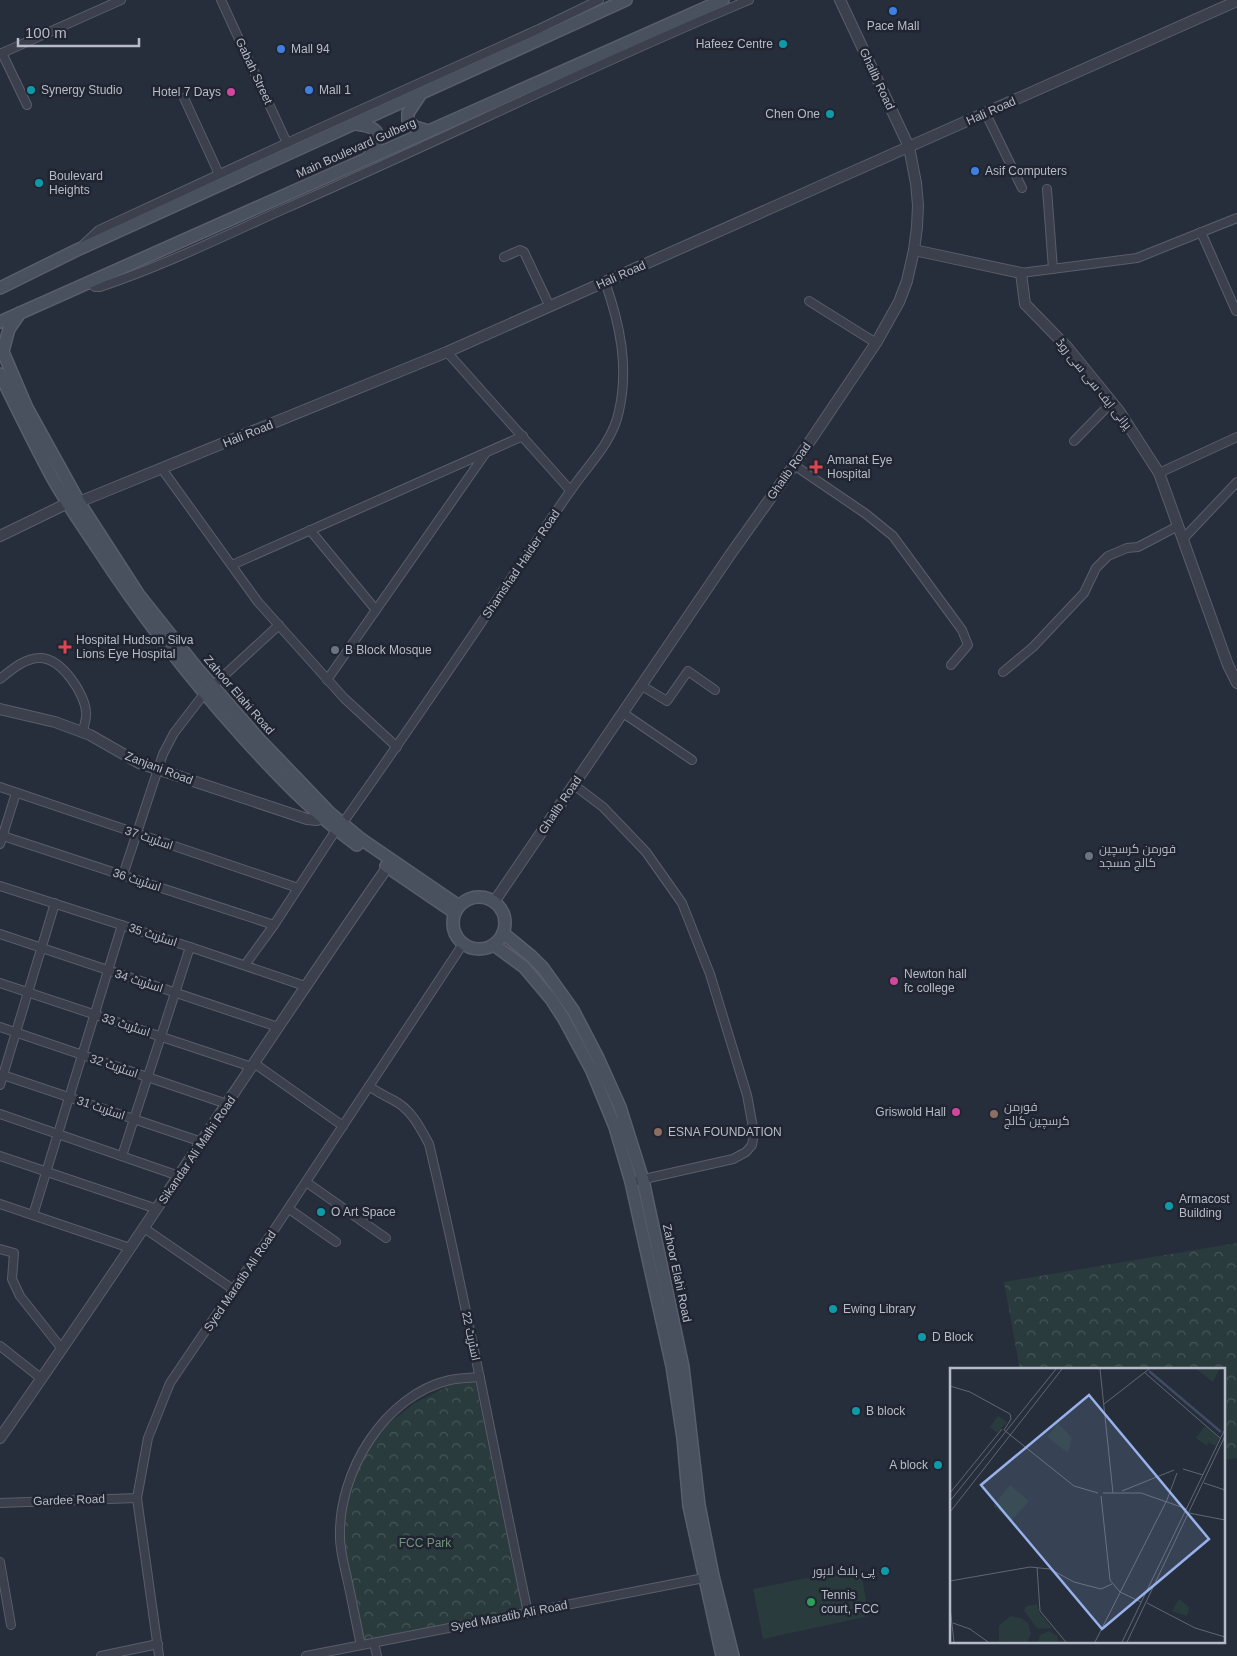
<svg xmlns="http://www.w3.org/2000/svg" width="1237" height="1656" viewBox="0 0 1237 1656" font-family="Helvetica,Cairo,sans-serif">
  <style>
    .park { fill: url(#park-crowns) }
    .pitch { fill: #2a3b3d }
    .lines { fill: none; stroke-linecap: round; stroke-linejoin: round }
    .minor-casing { stroke: #595e6a; stroke-width: 10 }
    .tertiary-casing { stroke: #595e6a; stroke-width: 12 }
    .secondary-casing { stroke: #595e6a; stroke-width: 14 }
    .minor { stroke: #3b404c; stroke-width: 8 }
    .tertiary { stroke: #3b404c; stroke-width: 10 }
    .secondary { stroke: #49505e; stroke-width: 11 }
    .shop-dot { fill: #3f7fe0; stroke: #202531; stroke-width: 2 }
    .culture-dot { fill: #0f9aa8; stroke: #202531; stroke-width: 2 }
    .hotel-dot { fill: #d1479c; stroke: #202531; stroke-width: 2 }
    .health-dot { fill: #e0444e; stroke: #202531; stroke-width: 2 }
    .worship-dot { fill: #6b7280; stroke: #202531; stroke-width: 2 }
    .education-dot { fill: #8d6e63; stroke: #202531; stroke-width: 2 }
    .leisure-dot { fill: #2e9e5b; stroke: #202531; stroke-width: 2 }
    .labels { text-anchor: middle; stroke-width: 5; stroke-linejoin: round; paint-order: stroke }
    .poi-label { font-size: 12px; fill: #b6bcc7; stroke: #202531; text-anchor: start }
    .street-label { font-size: 12px; fill: #b6bcc7; stroke: #202531 }
    .park-label { font-size: 12px; fill: #70957b; stroke: #202531 }
    .inset-river { fill: none; stroke: #3f4b62; stroke-width: 2.5 }
    .inset-road { fill: none; stroke: #606773; stroke-width: 1 }
    .view { fill: #97b2eb; fill-opacity: 0.15; stroke: #97b2eb; stroke-width: 2.5 }
    .inset-edge { fill: none; stroke: #b6bcc7; stroke-width: 2.5 }
  </style>
  <defs>
    <pattern id="park-crowns" width="20" height="18" patternUnits="userSpaceOnUse" patternTransform="scale(1.25)"><rect width="20" height="18" fill="#2a3b3d"/><path d="M2 6a3 3 0 1 1 6 0M12 15a3 3 0 1 1 6 0" fill="none" stroke="#475558"/></pattern>
  </defs>
  <rect width="100%" height="100%" fill="#272e3b"/>
  <g class="park">
    <polygon points="1237,1243 1237,1458 1223,1460 1223,1370 1020,1370 1004,1282"/>
    <polygon points="475,1382 522,1609 364,1640 345,1556 342,1531 348,1493 357,1466 369,1445 388,1424 415,1403 451,1385"/>
  </g>
  <polygon class="pitch" points="860,1567 869,1616 763,1639 753,1589"/>
  <g class="lines">
    <defs>
      <g id="minor">
        <polyline points="221,0 287,143"/>
        <polyline points="2,53 27,105"/>
        <polyline points="0,54 121,0"/>
        <polyline points="184,98 219,174"/>
        <polyline points="986,114 1022,188"/>
        <polyline points="1047,189 1053,269"/>
        <polyline points="1201,232 1236,311"/>
        <polyline points="84,244 99,230 287,143 539,29 599,0"/>
        <polyline points="504,257 520,250 524,252 550,307"/>
        <polyline points="1021,273 1137,258 1237,218"/>
        <path d="M88,282L95,287H100C163,266 224,236 284,209C440,141 592,65 749,0"/>
        <polyline points="809,301 876,343"/>
        <polyline points="447,352 570,490"/>
        <polyline points="1074,441 1112,402"/>
        <polyline points="794,465 866,514 893,536 962,630 968,645 951,665"/>
        <polyline points="162,469 258,602 344,698 397,747"/>
        <polyline points="1159,473 1237,437"/>
        <polyline points="310,530 376,610"/>
        <polyline points="1183,539 1237,482"/>
        <polyline points="232,565 523,436"/>
        <polyline points="1003,672 1033,647 1084,593 1096,568 1108,556 1127,548 1138,547 1178,526"/>
        <path d="M0,679C11,670 26,657 41,658C62,659 85,694 86,712C87,718 84,725 83,731"/>
        <polyline points="327,680 485,454"/>
        <polyline points="642,686 667,701 688,671 715,690"/>
        <polyline points="623,713 692,760"/>
        <polyline points="574,785 603,807 646,852 682,903 710,974 747,1095 754,1133 752,1145 746,1152 733,1159 631,1182"/>
        <polyline points="0,787 298,888"/>
        <path d="M342,824C414,723 484,619 553,516C562,503 570,491 579,479C595,458 614,437 619,411C629,367 620,324 605,282"/>
        <polyline points="0,835 274,925"/>
        <polyline points="0,844 16,793"/>
        <polyline points="123,875 163,754 174,733 204,694 279,625"/>
        <polyline points="0,886 190,947 305,986"/>
        <polyline points="0,934 278,1027"/>
        <polyline points="245,965 274,925 336,830"/>
        <polyline points="0,983 252,1067"/>
        <polyline points="0,1027 227,1104"/>
        <polyline points="254,1063 343,1126"/>
        <polyline points="0,1074 202,1142"/>
        <polyline points="0,1085 55,903"/>
        <path d="M369,1086C377,1092 385,1096 393,1100C411,1109 420,1127 429,1144C466,1299 495,1457 528,1613"/>
        <polyline points="0,1114 179,1176"/>
        <polyline points="0,1156 157,1209"/>
        <polyline points="122,1156 190,947"/>
        <polyline points="306,1182 386,1238"/>
        <polyline points="0,1204 130,1248"/>
        <polyline points="289,1209 336,1242"/>
        <polyline points="33,1215 122,925"/>
        <polyline points="144,1228 234,1290"/>
        <polyline points="0,1249 14,1253 12,1279 20,1296 62,1349"/>
        <polyline points="0,1346 42,1379"/>
        <polyline points="0,1503 137,1498"/>
        <polyline points="0,1562 11,1625"/>
        <polyline points="374,1643 377,1656"/>
        <path d="M361,1645C356,1623 352,1600 347,1578C344,1565 340,1550 340,1537C338,1473 384,1395 450,1380C459,1378 470,1378 480,1377"/>
        <polyline points="101,1656 158,1644"/>
        <polyline points="159,1656 137,1498 148,1438 170,1383 278,1224 463,944"/>
        <polyline points="306,1656 709,1577"/>
      </g>
      <g id="tertiary">
        <polyline points="914,250 1021,273 1025,304 1067,347 1119,411 1159,473 1228,665 1237,683"/>
        <polyline points="0,536 68,503 79,502 447,352 1237,1"/>
        <polyline points="0,709 55,722 90,735 139,763 307,819 317,820 320,817"/>
        <polyline points="494,902 730,555 794,465 876,343 899,302 907,281 914,250 917,227 918,205 916,183 909,147 840,0"/>
        <path d="M0,1438C134,1248 258,1052 391,862"/>
      </g>
      <g id="secondary">
        <polyline points="420,95 408,113 408,121 415,127 428,131"/>
        <path d="M356,124C381,127 383,136 369,156"/>
        <polyline points="0,288 77,250 626,0"/>
        <polyline points="0,322 723,0"/>
        <polyline points="0,345 27,408 79,502 139,595 197,668 260,740 330,813 361,839 459,906"/>
        <polyline points="3,351 9,329 20,313"/>
        <path d="M0,374C17,409 34,444 53,479C66,502 81,524 96,546C140,614 187,675 241,735C277,775 313,813 357,845"/>
        <polyline points="386,866 455,913"/>
        <circle cx="479" cy="923" r="26"/>
        <polyline points="503,933 531,956 543,968 573,1010 598,1058 620,1107 643,1180 683,1367 699,1505 713,1576 733,1656"/>
        <polyline points="494,945 524,967 551,999 564,1019 592,1071 615,1127 631,1182 672,1366 683,1438 689,1506 722,1656"/>
      </g>
    </defs>
    <use href="#minor" class="minor-casing"/>
    <use href="#tertiary" class="tertiary-casing"/>
    <use href="#secondary" class="secondary-casing"/>
    <use href="#minor" class="minor"/>
    <use href="#tertiary" class="tertiary"/>
    <use href="#secondary" class="secondary"/>
  </g>
  <g class="shop-dot">
    <circle cx="893" cy="11" r="5"/>
    <circle cx="281" cy="49" r="5"/>
    <circle cx="309" cy="90" r="5"/>
    <circle cx="975" cy="171" r="5"/>
  </g>
  <g class="culture-dot">
    <circle cx="783" cy="44" r="5"/>
    <circle cx="31" cy="90" r="5"/>
    <circle cx="830" cy="114" r="5"/>
    <circle cx="39" cy="183" r="5"/>
    <circle cx="1169" cy="1206" r="5"/>
    <circle cx="321" cy="1212" r="5"/>
    <circle cx="833" cy="1309" r="5"/>
    <circle cx="922" cy="1337" r="5"/>
    <circle cx="856" cy="1411" r="5"/>
    <circle cx="938" cy="1465" r="5"/>
    <circle cx="885" cy="1571" r="5"/>
  </g>
  <g class="hotel-dot">
    <circle cx="231" cy="92" r="5"/>
    <circle cx="894" cy="981" r="5"/>
    <circle cx="956" cy="1112" r="5"/>
  </g>
  <g class="health-dot">
    <path d="M813.5 459.5h5v5h5v5h-5v5h-5v-5h-5v-5h5z"/>
    <path d="M62.5 639.5h5v5h5v5h-5v5h-5v-5h-5v-5h5z"/>
  </g>
  <g class="worship-dot">
    <circle cx="335" cy="650" r="5"/>
    <circle cx="1089" cy="856" r="5"/>
  </g>
  <g class="education-dot">
    <circle cx="994" cy="1114" r="5"/>
    <circle cx="658" cy="1132" r="5"/>
  </g>
  <circle class="leisure-dot" cx="811" cy="1602" r="5"/>
  <g class="labels">
    <g class="poi-label">
      <text x="893" y="30" text-anchor="middle">Pace Mall</text>
      <text x="773" y="48" text-anchor="end">Hafeez Centre</text>
      <text x="291" y="53">Mall 94</text>
      <text x="41" y="94">Synergy Studio</text>
      <text x="319" y="94">Mall 1</text>
      <text x="221" y="96" text-anchor="end">Hotel 7 Days</text>
      <text x="820" y="118" text-anchor="end">Chen One</text>
      <text x="985" y="175">Asif Computers</text>
      <text x="49" y="180">Boulevard<tspan x="49" dy="14">Heights</tspan></text>
      <text x="827" y="464">Amanat Eye<tspan x="827" dy="14">Hospital</tspan></text>
      <text x="76" y="644">Hospital Hudson Silva<tspan x="76" dy="14">Lions Eye Hospital</tspan></text>
      <text x="345" y="654">B Block Mosque</text>
      <text x="1099" y="853">فورمن کرسچین<tspan x="1099" dy="14">کالج مسجد</tspan></text>
      <text x="904" y="978">Newton hall<tspan x="904" dy="14">fc college</tspan></text>
      <text x="1004" y="1111">فورمن<tspan x="1004" dy="14">کرسچین کالج</tspan></text>
      <text x="946" y="1116" text-anchor="end">Griswold Hall</text>
      <text x="668" y="1136">ESNA FOUNDATION</text>
      <text x="1179" y="1203">Armacost<tspan x="1179" dy="14">Building</tspan></text>
      <text x="331" y="1216">O Art Space</text>
      <text x="843" y="1313">Ewing Library</text>
      <text x="932" y="1341">D Block</text>
      <text x="866" y="1415">B block</text>
      <text x="928" y="1469" text-anchor="end">A block</text>
      <text x="875" y="1575" text-anchor="end">پی بلاک لاہور</text>
      <text x="821" y="1599">Tennis<tspan x="821" dy="14">court, FCC</tspan></text>
    </g>
    <g class="street-label">
      <text transform="translate(254 71) rotate(65)" y="4">Gabah Street</text>
      <text transform="translate(877 79) rotate(65)" y="4">Ghalib Road</text>
      <text transform="translate(991 111) rotate(-24)" y="4">Hali Road</text>
      <text transform="translate(356 148) rotate(-24)" y="4">Main Boulevard Gulberg</text>
      <text transform="translate(621 275) rotate(-24)" y="4">Hali Road</text>
      <text transform="translate(1094 384) rotate(51)" y="4">پرانی ایف سی سی روڈ</text>
      <text transform="translate(248 434) rotate(-22)" y="4">Hali Road</text>
      <text transform="translate(789 471) rotate(-55)" y="4">Ghalib Road</text>
      <text transform="translate(521 564) rotate(-56)" y="4">Shamshad Haider Road</text>
      <text transform="translate(239 695) rotate(49)" y="4">Zahoor Elahi Road</text>
      <text transform="translate(159 768) rotate(21)" y="4">Zanjani Road</text>
      <text transform="translate(560 805) rotate(-56)" y="4">Ghalib Road</text>
      <text transform="translate(149 838) rotate(19)" y="4">اسٹریٹ 37</text>
      <text transform="translate(137 880) rotate(18)" y="4">اسٹریٹ 36</text>
      <text transform="translate(153 935) rotate(18)" y="4">اسٹریٹ 35</text>
      <text transform="translate(139 981) rotate(18)" y="4">اسٹریٹ 34</text>
      <text transform="translate(126 1025) rotate(18)" y="4">اسٹریٹ 33</text>
      <text transform="translate(114 1066) rotate(19)" y="4">اسٹریٹ 32</text>
      <text transform="translate(101 1108) rotate(19)" y="4">اسٹریٹ 31</text>
      <text transform="translate(197 1150) rotate(-56)" y="4">Sikandar Ali Malhi Road</text>
      <text transform="translate(677 1273) rotate(78)" y="4">Zahoor Elahi Road</text>
      <text transform="translate(240 1281) rotate(-56)" y="4">Syed Maratib Ali Road</text>
      <text transform="translate(471 1336) rotate(78)" y="4">اسٹریٹ 22</text>
      <text transform="translate(69 1500) rotate(-2)" y="4">Gardee Road</text>
      <text transform="translate(509 1616) rotate(-11)" y="4">Syed Maratib Ali Road</text>
    </g>
    <g class="park-label">
      <text x="425" y="1547">FCC Park</text>
    </g>
  </g>
  <g transform="translate(950 1368)">
    <rect width="275" height="275" fill="#272e3b"/>
    <path d="M48,48L57,54L47,65L40,59ZM255,58L269,70L266,78L258,74L257,78L246,70Z" fill="#2a3b3d"/>
    <path d="M229,231L239,239L237,248L222,243Z" fill="#2a3b3d"/>
    <path d="M246,1H269L263,14ZM108,55L122,70L118,85L97,69ZM60,117L79,133L61,153L43,138Z" fill="#2a3b3d"/>
    <path d="M87,236L90,246L102,260L88,261L74,243L76,238ZM60,248L71,250L78,255L81,266L77,274L49,273V258ZM99,263L107,268L108,274H88L90,267Z" fill="#2a3b3d"/>
    <path class="inset-river" d="M199,3L271,64"/>
    <path class="inset-road" d="M150,1L163,125M194,4L270,70M0,18L20,24L60,46L61,51L54,62L124,118L148,125M154,36L199,1M233,101L253,107M254,115L275,122M172,123L224,102M0,125L52,61M153,125H191L237,141M151,128L160,212L170,224L191,234M0,133L106,1M0,144L112,1M239,145L275,152M87,199L90,243L116,274M0,213L80,199L100,201L124,214L151,221L162,216M197,235L245,260L275,269M0,239L4,274M3,255L20,261L38,274M145,274L217,132L227,105M172,274L275,61M177,274L275,68"/>
    <path class="view" d="M139,27L259,171L152,261L31,117Z"/>
    <rect width="275" height="275" class="inset-edge"/>
  </g>
  <path d="M18 38v8h121v-8" fill="none" stroke="#b6bcc7" stroke-width="2.5"/>
  <text x="25" y="38" font-size="15" fill="#b6bcc7" stroke="#202531" stroke-width="4" paint-order="stroke">100 m</text>
</svg>
